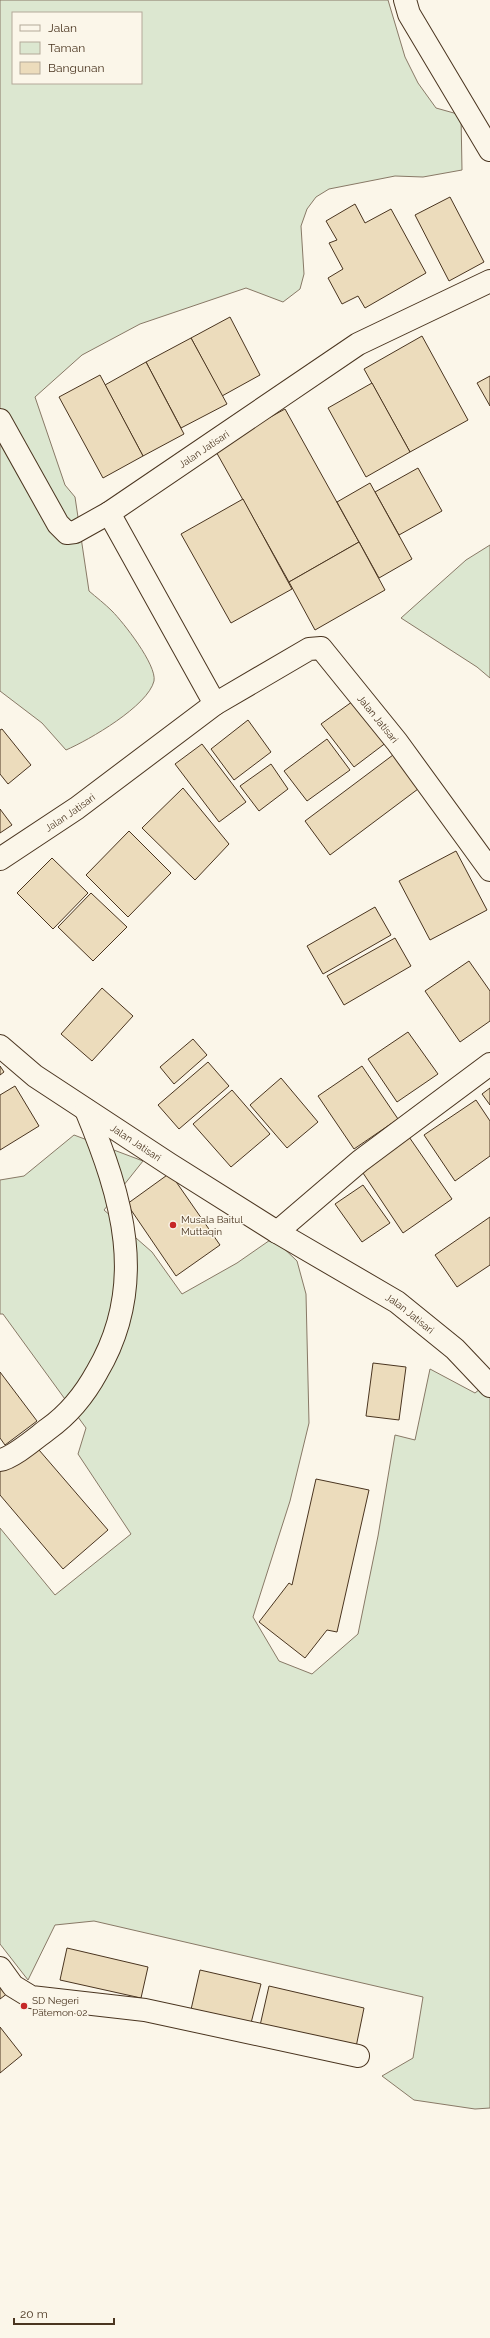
<svg xmlns="http://www.w3.org/2000/svg" width="490" height="2338" viewBox="0 0 490 2338" font-family="Raleway,sans-serif">
  <style>
    .green { fill: #dce7d0; stroke: #887966; fill-rule: evenodd }
    .building { fill: #ecdcbc; stroke: #4a3520 }
    .lines { fill: none; stroke-linecap: round; stroke-linejoin: round }
    .minor-casing { stroke: #4a3520; stroke-width: 24 }
    .minor { stroke: #fbf6e9; stroke-width: 22 }
    .poi-dot { fill: #c62828; stroke: #fbf6e9; stroke-width: 1.5 }
    .labels { text-anchor: middle; stroke-width: 3; stroke-linejoin: round; paint-order: stroke }
    .street-label { font-size: 10px; fill: #4a3520; stroke: #fbf6e9 }
    .poi-label { font-size: 10px; fill: #4a3520; stroke: #fbf6e9; text-anchor: start }
  </style>
  <rect width="100%" height="100%" fill="#fbf6e9"/>
  <g class="green">
    <path d="M0,0H388L405,57L418,83L436,108L461,115L462,170L423,177L395,176L329,189L316,197L307,209L301,226L304,274L300,289L283,302L246,288L140,324L82,355L35,397L65,485L75,497L89,591C96,597 105,604 112,611C123,622 157,665 154,681C148,706 89,740 66,750L42,723L0,691ZM13,13H141V83H13Z"/>
    <polygon points="490,545 490,678 477,667 401,618 466,560"/>
    <polygon points="74,1135 143,1161 104,1210 152,1252 182,1294 237,1263 273,1238 297,1261 306,1294 309,1423 290,1501 253,1617 279,1661 312,1674 358,1634 378,1536 395,1435 415,1440 430,1369 475,1393 490,1381 490,2108 475,2109 414,2100 382,2076 413,2058 423,1997 94,1921 55,1925 28,1980 0,1944 0,1528 55,1595 131,1534 78,1454 86,1428 3,1314 0,1314 0,1180 24,1176"/>
  </g>
  <g class="building">
    <polygon points="450,197 484,262 449,281 415,215"/>
    <polygon points="355,204 365,223 391,209 426,273 365,308 358,296 342,304 328,278 343,269 329,243 337,240 326,221"/>
    <polygon points="230,317 260,375 222,396 191,338"/>
    <polygon points="422,336 468,420 410,452 364,369"/>
    <polygon points="191,338 227,404 181,428 146,362"/>
    <polygon points="146,362 184,434 143,456 105,385"/>
    <polygon points="100,375 143,456 103,478 59,397"/>
    <polygon points="490,376 490,406 477,383"/>
    <polygon points="372,383 410,452 366,477 328,408"/>
    <polygon points="285,409 359,542 289,582 214,448"/>
    <polygon points="418,468 442,511 399,535 375,492"/>
    <polygon points="370,483 412,559 379,578 337,502"/>
    <polygon points="243,499 292,589 231,623 181,534"/>
    <polygon points="359,542 385,590 315,630 289,582"/>
    <polygon points="356,699 387,742 354,767 321,724"/>
    <polygon points="248,720 271,752 234,780 211,749"/>
    <polygon points="2,729 31,765 8,784 0,774 0,730"/>
    <polygon points="327,739 350,770 307,801 284,771"/>
    <polygon points="202,744 246,802 219,822 175,764"/>
    <polygon points="393,755 418,789 330,855 305,821"/>
    <polygon points="271,764 288,789 259,811 240,786"/>
    <polygon points="183,788 229,844 195,880 142,828"/>
    <polygon points="0,809 12,825 0,833"/>
    <polygon points="129,831 171,873 128,917 86,875"/>
    <polygon points="456,851 487,910 430,940 399,881"/>
    <polygon points="52,858 88,893 53,929 17,893"/>
    <polygon points="91,893 127,927 93,961 58,927"/>
    <polygon points="375,907 391,935 323,974 307,946"/>
    <polygon points="395,938 411,966 344,1005 327,976"/>
    <polygon points="469,961 490,991 490,1021 460,1042 425,991"/>
    <polygon points="102,988 133,1016 92,1061 61,1034"/>
    <polygon points="408,1032 438,1074 397,1102 368,1059"/>
    <polygon points="193,1039 207,1055 174,1084 160,1067"/>
    <polygon points="208,1062 229,1086 179,1129 158,1105"/>
    <polygon points="0,1066 4,1072 0,1075"/>
    <polygon points="362,1066 398,1119 354,1149 318,1096"/>
    <polygon points="281,1078 318,1122 287,1148 250,1105"/>
    <polygon points="15,1086 39,1126 0,1150 0,1095"/>
    <polygon points="490,1088 490,1105 482,1094"/>
    <polygon points="232,1090 270,1134 231,1167 193,1124"/>
    <polygon points="476,1100 490,1121 490,1156 455,1181 424,1135"/>
    <polygon points="407,1134 452,1199 403,1233 359,1167"/>
    <polygon points="170,1173 220,1245 176,1276 127,1204"/>
    <polygon points="363,1185 390,1223 362,1242 335,1204"/>
    <polygon points="490,1217 490,1265 457,1287 435,1255"/>
    <polygon points="373,1363 406,1367 399,1420 366,1416"/>
    <polygon points="0,1372 37,1421 5,1445 0,1438"/>
    <polygon points="33,1443 108,1530 63,1569 0,1495 0,1471"/>
    <polygon points="316,1479 369,1490 337,1632 327,1630 305,1658 259,1622 289,1583 292,1585"/>
    <polygon points="67,1948 148,1967 141,1998 60,1980"/>
    <polygon points="200,1970 261,1984 250,2027 190,2014"/>
    <polygon points="0,1983 8,1993 0,1999"/>
    <polygon points="269,1986 364,2008 355,2052 259,2030"/>
    <polygon points="0,2027 22,2055 0,2073"/>
  </g>
  <g class="lines">
    <defs>
      <g id="minor">
        <polyline points="405,0 409,14 490,150"/>
        <polyline points="0,420 58,524 67,533 75,532 109,513"/>
        <path id="s1" d="M215,704L309,649L321,648L397,742L490,870"/>
        <path id="s2" d="M0,859L77,808L215,704L109,513L358,344L490,281"/>
        <path id="s3" d="M0,1046L35,1076L169,1164L277,1232L397,1302L455,1349L490,1386"/>
        <polyline points="277,1232 360,1161 490,1064"/>
        <path d="M0,1460C13,1458 37,1437 48,1429C69,1414 85,1394 97,1372C149,1284 122,1197 86,1110"/>
        <polyline points="0,1968 13,1986 31,1997 145,2010 358,2056"/>
      </g>
    </defs>
    <use href="#minor" class="minor-casing"/>
    <use href="#minor" class="minor"/>
  </g>
  <g class="poi-dot">
    <circle cx="173" cy="1225" r="4"/>
    <circle cx="24" cy="2006" r="4"/>
  </g>
  <g class="labels">
    <g class="street-label">
      <text dy="4" stroke="none"><textPath href="#s2" startOffset="598">Jalan Jatisari</textPath></text>
      <text dy="4" stroke="none"><textPath href="#s1" startOffset="212">Jalan Jatisari</textPath></text>
      <text dy="4" stroke="none"><textPath href="#s2" startOffset="84">Jalan Jatisari</textPath></text>
      <text dy="4" stroke="none"><textPath href="#s3" startOffset="167">Jalan Jatisari</textPath></text>
      <text dy="4" stroke="none"><textPath href="#s3" startOffset="490">Jalan Jatisari</textPath></text>
    </g>
    <g class="poi-label">
      <text x="181" y="1223">Musala Baitul<tspan x="181" dy="12">Muttaqin</tspan></text>
      <text x="32" y="2004">SD Negeri<tspan x="32" dy="12">Patemon 02</tspan></text>
    </g>
  </g>
  <rect x="12" y="12" width="130" height="72" fill="#fbf6e9" stroke="#b4a999"/>
  <rect x="20" y="25" width="20" height="6" fill="#fbf6e9" stroke="#b4a999"/>
  <text x="48" y="32" font-size="12" fill="#4a3520">Jalan</text>
  <rect x="20" y="42" width="20" height="12" fill="#dce7d0" stroke="#b4a999"/>
  <text x="48" y="52" font-size="12" fill="#4a3520">Taman</text>
  <rect x="20" y="62" width="20" height="12" fill="#ecdcbc" stroke="#b4a999"/>
  <text x="48" y="72" font-size="12" fill="#4a3520">Bangunan</text>
  <path d="M14 2318v6h100v-6" fill="none" stroke="#4a3520" stroke-width="2"/>
  <text x="20" y="2318" font-size="12" fill="#4a3520" stroke="#fbf6e9" stroke-width="3" paint-order="stroke">20 m</text>
</svg>
